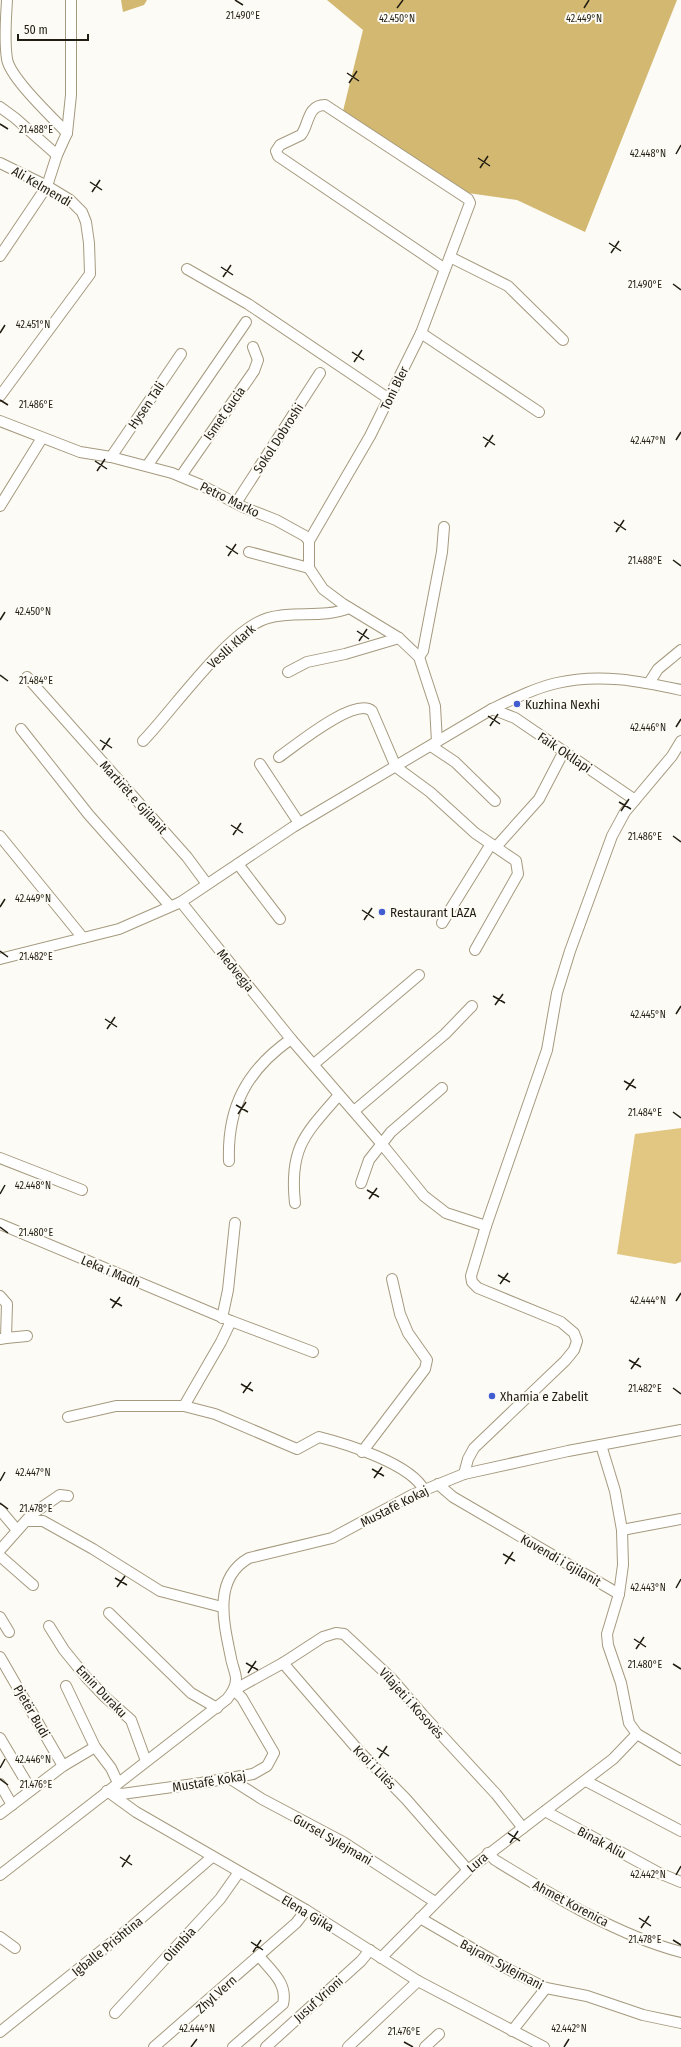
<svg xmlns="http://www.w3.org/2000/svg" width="681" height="2047" viewBox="0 0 681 2047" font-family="'Fira Sans Condensed',sans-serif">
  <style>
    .green { fill: #e2c782 }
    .forest { fill: #d3b871 }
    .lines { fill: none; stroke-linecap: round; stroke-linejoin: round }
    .minor-casing { stroke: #a59a7f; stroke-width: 12 }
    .minor { stroke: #fff; stroke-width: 10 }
    .ticks { fill: none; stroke: #211d12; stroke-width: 1.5 }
    .poi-dot { fill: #425dd0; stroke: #fdfbf5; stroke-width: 1.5 }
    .labels { text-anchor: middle; stroke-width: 4; stroke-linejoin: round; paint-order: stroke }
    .street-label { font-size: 13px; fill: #211d12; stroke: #fdfbf5 }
    .poi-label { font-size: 13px; fill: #211d12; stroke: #fdfbf5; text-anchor: start }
    .ticks-label { font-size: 10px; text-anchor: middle; fill: #211d12; stroke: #fdfbf5; stroke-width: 4; stroke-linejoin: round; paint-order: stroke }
  </style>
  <rect width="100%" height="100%" fill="#fdfbf5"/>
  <polygon class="green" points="681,1128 681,1262 675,1264 617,1254 635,1134"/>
  <g class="forest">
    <polygon points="121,0 147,0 144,5 123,12"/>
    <polygon points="327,0 677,0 585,232 517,200 468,193 343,111 363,30"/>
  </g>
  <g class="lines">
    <defs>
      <g id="minor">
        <path d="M7,0C6,19 4,40 7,59C10,78 53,118 67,133"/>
        <polyline points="0,107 15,118 57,155"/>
        <polyline points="0,163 47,186 70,200 82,212 86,222 89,243 90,274 0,396"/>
        <polyline points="0,256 47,186 57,155 67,133 71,95 71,0"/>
        <polyline points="450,257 508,286 563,340"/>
        <polyline points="187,269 248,304 389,399"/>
        <path d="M421,333L470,203L468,199L325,105C307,105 309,125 301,135L280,145L276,151L278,156L445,269"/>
        <polyline points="0,421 80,452 111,457 172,473 201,485 243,507 276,520 305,536 309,541"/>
        <polyline points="111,457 181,354"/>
        <polyline points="147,466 246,322"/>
        <polyline points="181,476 254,371 258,360 253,347"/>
        <polyline points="236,503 320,373"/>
        <polyline points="0,506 42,438"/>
        <polyline points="249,552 309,568"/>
        <polyline points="419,657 423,651 442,552 444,527"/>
        <polyline points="288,672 307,662 345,654 399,638"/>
        <polyline points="27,677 187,857 207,884"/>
        <polyline points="649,683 658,669 681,650"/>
        <polyline points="492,709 515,718 635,800"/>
        <polyline points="21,729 89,815 170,906"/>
        <path d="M143,741C173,710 229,629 268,618C294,610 323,619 349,608"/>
        <polyline points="437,742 435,706 419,657 399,638 343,604 323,589 309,568 309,541 370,436 421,333 539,412"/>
        <polyline points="431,746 455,762 495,801"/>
        <path d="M279,757C295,746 355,696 372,711L396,767L430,792L475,833L516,861L518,874L475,950"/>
        <polyline points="260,764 299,823"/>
        <polyline points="0,836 83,938"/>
        <polyline points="496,847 539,799 564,751"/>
        <polyline points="238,864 280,919"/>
        <polyline points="181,902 291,1039 381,1143 424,1196 446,1213 486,1226"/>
        <polyline points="442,923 491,844"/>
        <path d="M0,959L119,929L181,902L293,827L492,709C513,699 535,688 557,683C599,673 640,681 681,690"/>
        <polyline points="314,1064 419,975"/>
        <polyline points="354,1111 445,1034 472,1006"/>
        <polyline points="0,1158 82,1190"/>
        <path d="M229,1161C227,1107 247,1070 291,1039"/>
        <polyline points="361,1183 369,1160 391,1132 442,1088"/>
        <path d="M295,1203C289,1148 305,1134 339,1095"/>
        <polyline points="0,1224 231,1321 221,1342 184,1406 116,1406 68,1417"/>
        <polyline points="0,1296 7,1304 6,1338 0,1339"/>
        <polyline points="222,1318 228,1290 235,1223"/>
        <polyline points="231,1321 313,1352"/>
        <polyline points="6,1338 27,1336"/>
        <path d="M184,1406L215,1414L297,1449L319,1437C347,1444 411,1464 424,1490"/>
        <polyline points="601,1445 615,1491 622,1530 623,1565 619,1594 607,1634 608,1645 621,1683 629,1723 637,1734 681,1760"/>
        <polyline points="362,1452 425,1369 427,1360 408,1333 400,1314 392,1279"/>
        <polyline points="464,1474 468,1459 474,1448 565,1361 574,1350 577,1341 574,1333 561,1322 478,1288 472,1282 471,1276 486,1226 547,1050 557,993 570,951 612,836 625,812 672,756 681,741"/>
        <polyline points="438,1484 453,1497 619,1594"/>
        <polyline points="0,1510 17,1530"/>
        <polyline points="27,1521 43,1521 93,1549 160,1591 222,1607"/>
        <polyline points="622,1530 681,1519"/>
        <polyline points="0,1550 32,1514 60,1495 68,1496"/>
        <polyline points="0,1556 33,1585"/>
        <polyline points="109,1613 191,1693 217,1708"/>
        <polyline points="0,1617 9,1632"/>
        <polyline points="49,1626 64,1650 86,1677 105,1697 131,1720 146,1761"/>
        <polyline points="0,1657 63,1766"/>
        <polyline points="283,1663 359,1751 406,1799 468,1870"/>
        <polyline points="66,1686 95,1747 111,1768 118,1783"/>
        <polyline points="0,1738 31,1790"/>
        <polyline points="229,1778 262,1799 343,1842 435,1902"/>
        <polyline points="586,1781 681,1831"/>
        <polyline points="0,1784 12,1805"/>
        <polyline points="107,1791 122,1794 201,1783 253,1774 267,1766 274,1753 242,1698 234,1690 283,1663 323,1637 336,1633 344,1634 392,1679 423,1715 496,1794 523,1828"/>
        <polyline points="107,1791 136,1812 306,1910 418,1981 544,2047"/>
        <polyline points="545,1811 659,1873 681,1882"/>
        <polyline points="0,1814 63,1766 95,1747"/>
        <path d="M488,1853L495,1860C552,1895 616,1935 681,1952"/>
        <path d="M0,1875L227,1699C232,1693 236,1687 236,1679C236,1673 232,1665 231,1658C224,1624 212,1579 249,1558L332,1538L412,1495L464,1474L568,1451L681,1430"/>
        <polyline points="420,1918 506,1968 546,1988 587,1996 643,2015 681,2023"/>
        <polyline points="0,1937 15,1948"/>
        <polyline points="381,1958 468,1870 613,1759 637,1734"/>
        <polyline points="115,2013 220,1899 239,1872"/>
        <polyline points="512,2031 546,1988"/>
        <polyline points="0,2032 131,1927 212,1857"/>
        <polyline points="154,2047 296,1923 306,1910"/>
        <path d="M233,2047L283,2004C288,1983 271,1971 259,1956"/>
        <polyline points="266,2047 361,1961 370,1950"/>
        <polyline points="348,2047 418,1981"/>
        <polyline points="425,2047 439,2034"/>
      </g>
    </defs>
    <use href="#minor" class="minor-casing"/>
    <use href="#minor" class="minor"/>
  </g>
  <path class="ticks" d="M235,0L243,5M397,8L403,0M584,8L589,0M347,73L359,81M349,83L357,71M0,124L8,129M676,154L681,145M478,158L490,166M480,168L488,156M90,182L102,190M92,192L100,180M609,243L621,251M611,253L619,241M221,267L233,275M223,277L231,265M673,284L681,290M0,333L5,325M352,352L364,360M354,362L362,350M0,400L8,405M483,437L495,445M676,440L681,432M485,447L493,435M95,461L107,469M97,471L105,459M614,522L626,530M616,532L624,520M226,546L238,554M228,556L236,544M673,560L681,566M0,620L5,612M357,631L369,639M359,641L367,629M0,675L8,681M488,716L500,724M490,726L498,714M676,727L681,719M100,740L112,748M102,750L110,738M619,802L631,809M621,811L629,799M231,825L243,833M233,835L241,823M673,836L681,842M0,907L5,899M362,910L374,918M364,920L372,908M0,951L8,957M493,996L505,1003M495,1005L503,994M676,1014L681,1006M105,1019L117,1027M107,1029L115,1017M624,1081L636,1088M626,1090L634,1079M236,1105L248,1112M673,1112L681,1118M238,1114L246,1102M367,1190L379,1197M0,1194L5,1185M369,1199L377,1188M0,1227L8,1233M498,1275L510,1282M500,1284L508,1273M110,1299L122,1306M676,1301L681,1293M112,1308L120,1297M629,1360L641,1367M631,1369L639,1358M241,1384L253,1391M673,1388L681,1394M243,1393L251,1382M372,1469L384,1476M374,1478L382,1467M0,1481L5,1472M0,1503L8,1509M503,1554L515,1561M505,1564L513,1552M115,1578L127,1585M117,1587L125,1576M676,1588L681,1579M634,1639L646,1647M636,1649L644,1637M246,1663L258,1670M673,1664L681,1669M248,1673L256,1661M377,1748L389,1756M379,1758L387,1746M0,1768L5,1759M0,1779L8,1785M508,1833L520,1841M510,1843L518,1831M120,1857L132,1865M122,1867L130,1855M676,1875L681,1866M639,1918L651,1926M641,1928L649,1916M673,1940L681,1945M251,1942L263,1950M253,1952L261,1940M404,2042L413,2047M191,2047L197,2039M564,2047L569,2039"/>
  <g class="poi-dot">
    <circle cx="517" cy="704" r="4"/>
    <circle cx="382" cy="912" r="4"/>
    <circle cx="492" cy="1396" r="4"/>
  </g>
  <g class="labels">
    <g class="street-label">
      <text transform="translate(42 186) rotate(30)" y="5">Ali Kelmendi</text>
      <text transform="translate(394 388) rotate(-64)" y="5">Toni Bler</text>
      <text transform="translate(146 405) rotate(-56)" y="5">Hysen Tali</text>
      <text transform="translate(224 413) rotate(-55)" y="5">Ismet Gucia</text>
      <text transform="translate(278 438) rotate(-57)" y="5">Sokol Dobroshi</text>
      <text transform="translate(230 499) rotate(26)" y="5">Petro Marko</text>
      <text transform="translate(231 646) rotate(-42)" y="5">Veslli Klark</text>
      <text transform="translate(565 752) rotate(34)" y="5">Faik Okllapi</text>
      <text transform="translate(134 797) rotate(48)" y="5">Martirët e Gjilanit</text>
      <text transform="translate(236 970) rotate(51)" y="5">Medvegja</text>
      <text transform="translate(111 1271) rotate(23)" y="5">Leka i Madh</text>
      <text transform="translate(394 1506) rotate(-27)" y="5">Mustafë Kokaj</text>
      <text transform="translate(561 1560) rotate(30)" y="5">Kuvendi i Gjilanit</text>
      <text transform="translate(102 1691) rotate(46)" y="5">Emin Duraku</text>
      <text transform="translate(412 1703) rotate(48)" y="5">Vilajeti i Kosovës</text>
      <text transform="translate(32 1711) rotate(60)" y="5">Pjetër Budi</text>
      <text transform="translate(375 1767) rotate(46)" y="5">Kroi i Lilës</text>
      <text transform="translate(209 1781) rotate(-9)" y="5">Mustafë Kokaj</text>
      <text transform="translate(333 1839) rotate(30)" y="5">Gursel Sylejmani</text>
      <text transform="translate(602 1842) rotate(28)" y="5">Binak Aliu</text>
      <text transform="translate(477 1862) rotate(-40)" y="5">Lura</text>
      <text transform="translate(571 1903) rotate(28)" y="5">Ahmet Korenica</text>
      <text transform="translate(308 1913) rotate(31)" y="5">Elena Gjika</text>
      <text transform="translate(179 1944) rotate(-48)" y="5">Olimbia</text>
      <text transform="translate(107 1946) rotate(-39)" y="5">Igballe Prishtina</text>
      <text transform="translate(502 1964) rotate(28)" y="5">Bajram Sylejmani</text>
      <text transform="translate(216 1994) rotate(-42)" y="5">Zhyl Vern</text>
      <text transform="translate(318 1999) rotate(-42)" y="5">Jusuf Vrioni</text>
    </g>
    <g class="poi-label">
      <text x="525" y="709">Kuzhina Nexhi</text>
      <text x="390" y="917">Restaurant LAZA</text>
      <text x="500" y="1401">Xhamia e Zabelit</text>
    </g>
  </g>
  <g class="ticks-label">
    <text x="243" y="19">21.490°E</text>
    <text x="397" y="22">42.450°N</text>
    <text x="584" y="22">42.449°N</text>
    <text x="36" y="133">21.488°E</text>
    <text x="648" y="157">42.448°N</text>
    <text x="645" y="288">21.490°E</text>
    <text x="33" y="328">42.451°N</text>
    <text x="36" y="408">21.486°E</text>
    <text x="648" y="444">42.447°N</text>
    <text x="645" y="564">21.488°E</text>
    <text x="33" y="615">42.450°N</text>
    <text x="36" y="684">21.484°E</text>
    <text x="648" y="731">42.446°N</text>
    <text x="645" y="840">21.486°E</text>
    <text x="33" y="902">42.449°N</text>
    <text x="36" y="960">21.482°E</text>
    <text x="648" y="1018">42.445°N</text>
    <text x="645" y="1116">21.484°E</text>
    <text x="33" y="1189">42.448°N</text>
    <text x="36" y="1236">21.480°E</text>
    <text x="648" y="1304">42.444°N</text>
    <text x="645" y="1392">21.482°E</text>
    <text x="33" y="1476">42.447°N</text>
    <text x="36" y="1512">21.478°E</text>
    <text x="648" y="1591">42.443°N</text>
    <text x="645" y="1668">21.480°E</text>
    <text x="33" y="1763">42.446°N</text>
    <text x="36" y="1788">21.476°E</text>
    <text x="648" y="1878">42.442°N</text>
    <text x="645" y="1943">21.478°E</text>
    <text x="197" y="2032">42.444°N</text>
    <text x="569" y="2032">42.442°N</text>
    <text x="404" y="2035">21.476°E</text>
  </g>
  <path d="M18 34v6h70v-6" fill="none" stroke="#211d12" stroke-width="2"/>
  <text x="24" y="34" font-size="12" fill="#211d12" stroke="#fdfbf5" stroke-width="3" paint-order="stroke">50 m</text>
</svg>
